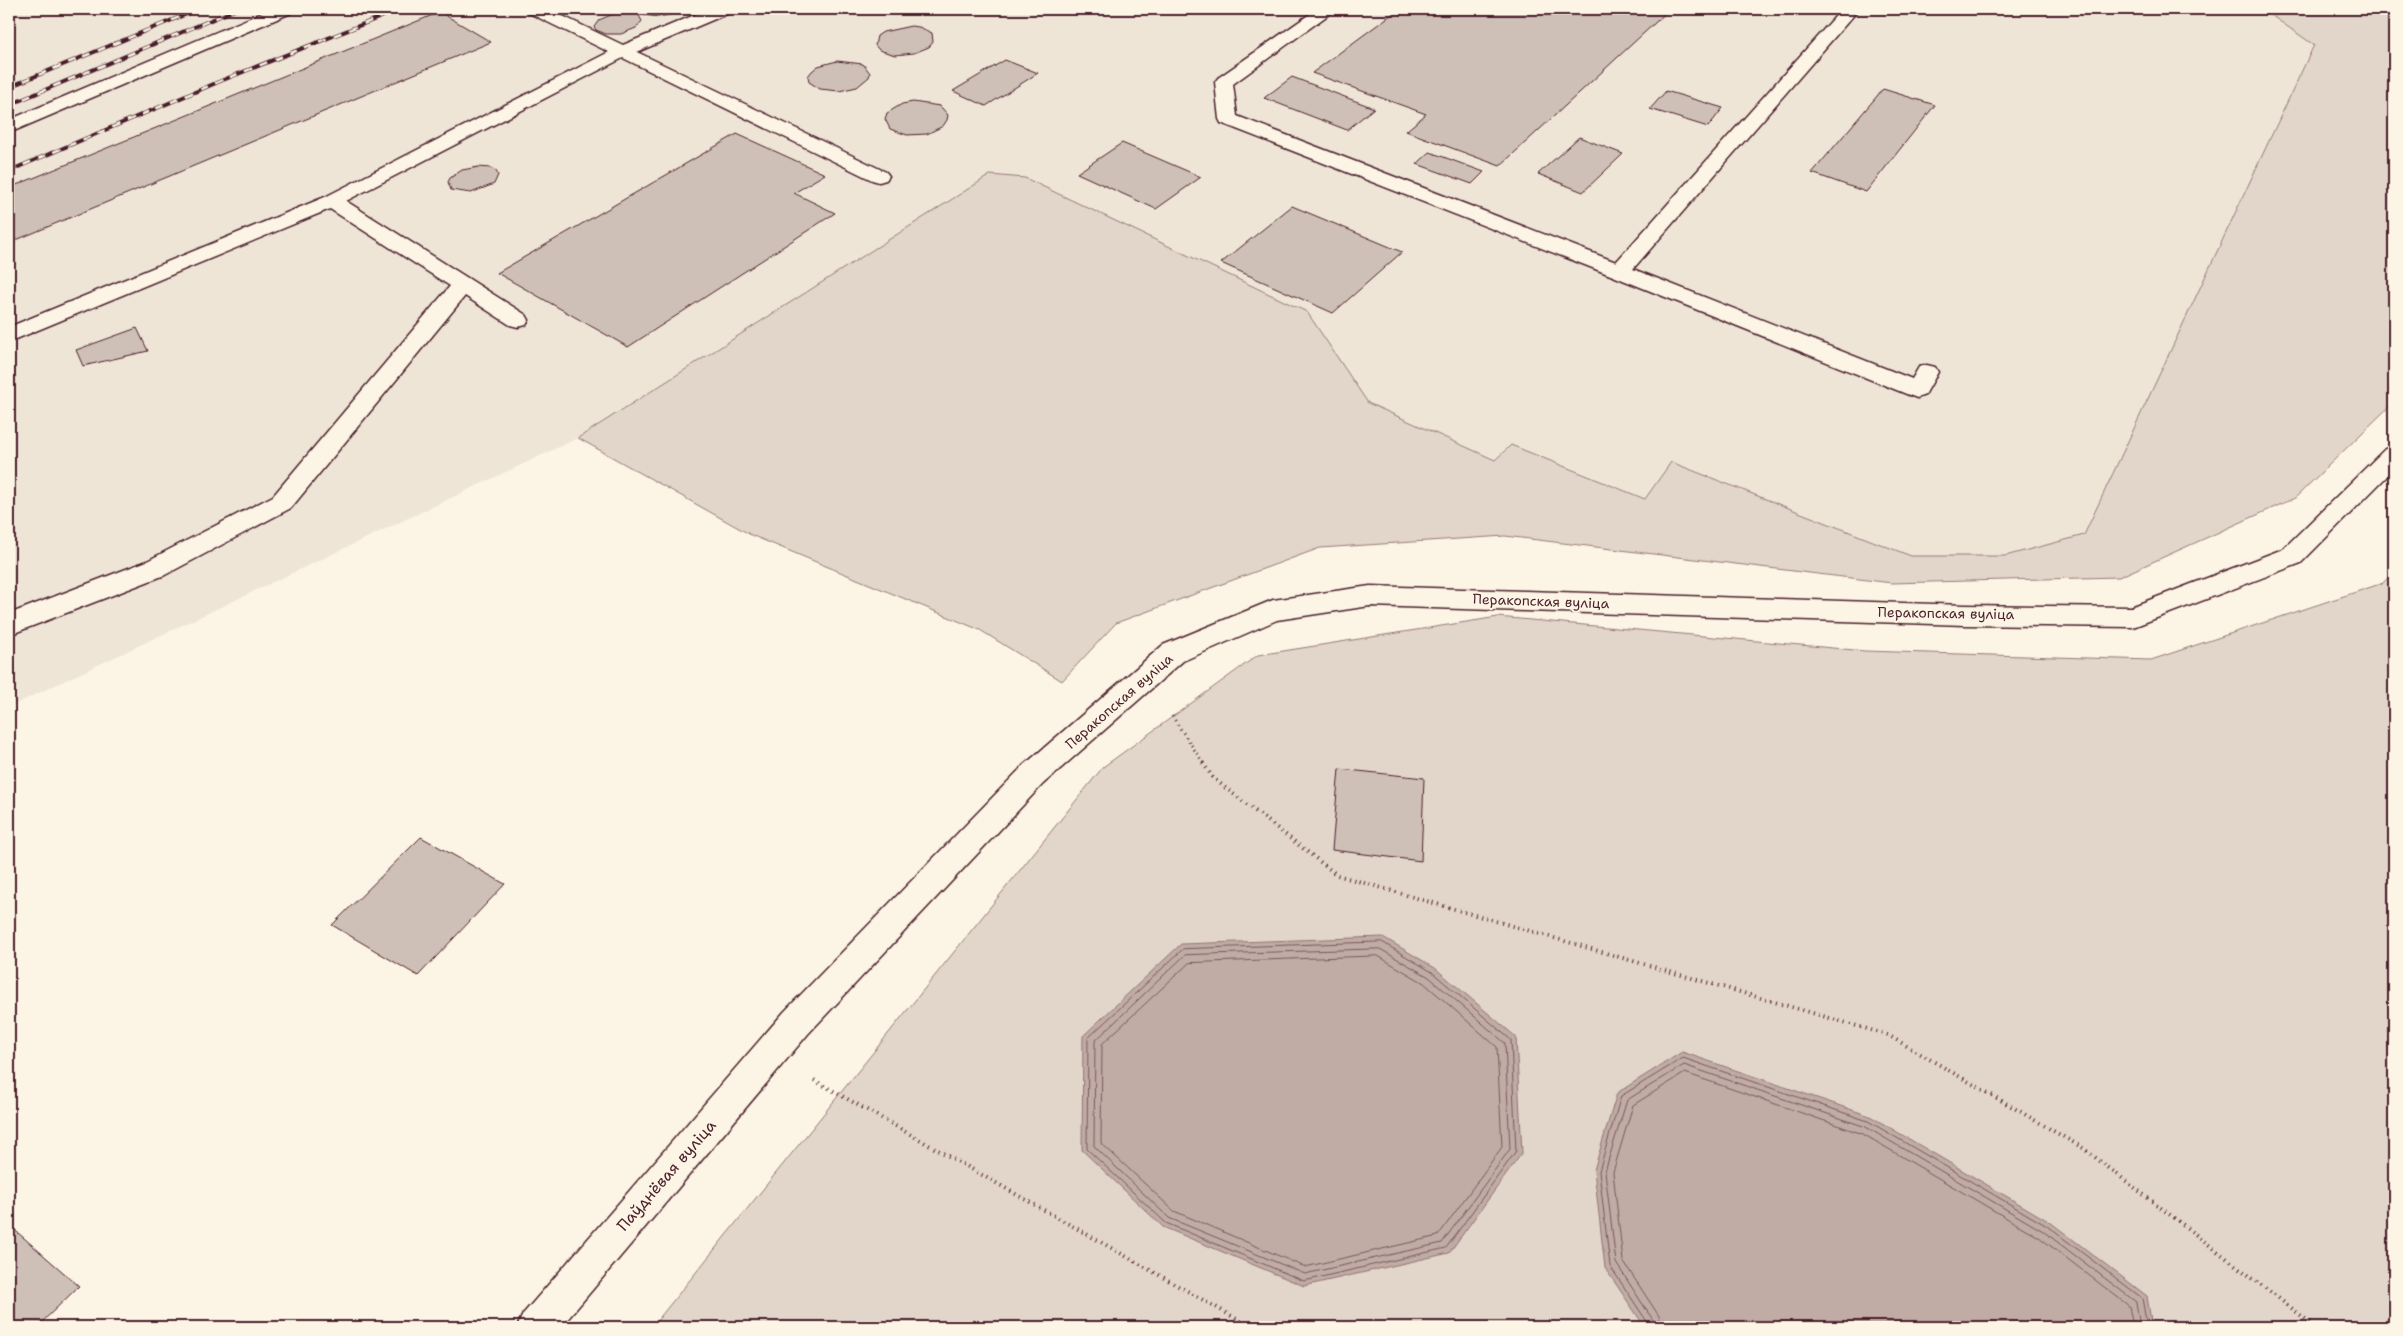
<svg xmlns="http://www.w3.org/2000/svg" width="2403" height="1336" viewBox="0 0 2403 1336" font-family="'Shantell Sans',sans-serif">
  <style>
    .built { fill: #eee5d7 }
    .green { fill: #e2d5ca; stroke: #967a7a }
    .water { fill: #c0aca5; stroke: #917474 }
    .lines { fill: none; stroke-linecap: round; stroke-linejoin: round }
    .shore { stroke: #79575c; stroke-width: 1 }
    .building { fill: #cfc0b7; stroke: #4a1f2b }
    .minor-casing { stroke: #4a1f2b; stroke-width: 3 }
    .path-far1 { stroke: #4a1f2b; stroke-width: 3; stroke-dasharray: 1 4; stroke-linecap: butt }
    .path { stroke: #4a1f2b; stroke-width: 4; stroke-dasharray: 1 4.5; stroke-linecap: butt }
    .minor { fill: #fcf5e5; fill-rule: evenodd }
    .rail-casing { stroke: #4a1f2b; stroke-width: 4 }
    .rail { stroke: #fcf5e5; stroke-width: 2.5; stroke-dasharray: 8; stroke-linecap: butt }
    .labels { text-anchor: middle; stroke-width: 4; stroke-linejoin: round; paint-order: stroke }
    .street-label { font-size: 14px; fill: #4a1f2b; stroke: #fcf5e5 }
    .near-street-label { font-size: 16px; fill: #4a1f2b; stroke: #fcf5e5 }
  </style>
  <rect width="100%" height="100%" fill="#fcf5e5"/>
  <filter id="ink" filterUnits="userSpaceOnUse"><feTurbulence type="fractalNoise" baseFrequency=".02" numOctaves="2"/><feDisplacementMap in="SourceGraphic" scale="10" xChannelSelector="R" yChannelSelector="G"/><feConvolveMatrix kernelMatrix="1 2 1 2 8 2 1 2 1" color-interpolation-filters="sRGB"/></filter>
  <g filter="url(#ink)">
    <polygon class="built" points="9,9 2262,9 2314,45 2084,535 2005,556 1911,556 1671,462 1645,499 1511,445 1496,461 1368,403 1307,312 991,175 578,438 9,707"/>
    <g class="green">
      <polygon points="2262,9 2394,9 2394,402 2295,498 2119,577 1892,583 1505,536 1320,548 1116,623 1062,681 980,630 751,535 578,438 990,175 1025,178 1307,312 1368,403 1495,460 1511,445 1645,499 1671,462 1911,556 2005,556 2084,535 2314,45"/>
      <polygon points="2394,571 2394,1327 652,1327 1103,767 1258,655 1498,617 1865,651 2151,660 2383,583"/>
    </g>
    <g class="water">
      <polygon points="1383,937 1435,968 1516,1037 1522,1153 1449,1253 1304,1286 1163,1227 1082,1150 1083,1036 1181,944"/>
      <polygon points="1682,1052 1870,1116 2050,1222 2147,1296 2152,1327 1645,1327 1605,1268 1594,1170 1617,1093"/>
    </g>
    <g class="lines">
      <g class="shore">
        <polygon points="1382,942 1432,972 1511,1040 1516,1151 1446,1248 1304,1281 1166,1223 1087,1149 1088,1038 1183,949"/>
        <polygon points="1380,949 1429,977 1505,1043 1510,1149 1442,1243 1305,1274 1169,1218 1094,1146 1095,1041 1185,955"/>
        <polygon points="1378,956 1424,983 1497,1047 1502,1147 1438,1236 1305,1267 1174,1211 1101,1143 1102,1044 1189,963"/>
        <polyline points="1648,1327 1648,1323 1610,1266 1599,1171 1621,1096 1683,1058 1868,1121 2047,1226 2142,1298 2147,1327"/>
        <polyline points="1655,1327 1653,1320 1616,1263 1605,1171 1627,1100 1684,1065 1866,1127 2043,1231 2136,1302 2140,1327"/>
        <polyline points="1662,1327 1659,1316 1623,1261 1613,1172 1633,1105 1685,1073 1863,1134 2039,1237 2129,1306 2133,1327"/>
      </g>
    </g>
    <g class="building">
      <polygon points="584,9 608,9 597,14"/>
      <polygon points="683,9 674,14 658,17 645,15 639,10"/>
      <polygon points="1399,9 1670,9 1500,166 1406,131 1426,114 1312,73"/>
      <polygon points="440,12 491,42 9,243 9,188"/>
      <polygon points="618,12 638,14 642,21 636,28 621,34 606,34 596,30 594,27 599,20"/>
      <polygon points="911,26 919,27 932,33 933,42 929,47 914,53 895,55 879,50 875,45 877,36 883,32"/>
      <polygon points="1005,60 1038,73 986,106 953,91"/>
      <polygon points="837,61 863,64 870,73 869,77 857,87 839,91 820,89 809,82 808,76 812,71 818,66"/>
      <polygon points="1292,77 1374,108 1347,130 1264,98"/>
      <polygon points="1883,89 1935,105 1866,192 1812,173"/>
      <polygon points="1666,91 1723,108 1708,127 1650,109"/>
      <polygon points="913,102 940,106 948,115 947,120 943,126 927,134 907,135 890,129 885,119 887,113 902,104"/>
      <polygon points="737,134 825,174 794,193 835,213 628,347 497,273"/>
      <polygon points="1579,137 1623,154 1583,192 1538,174"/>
      <polygon points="1122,143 1201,177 1156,209 1077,173"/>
      <polygon points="1430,152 1484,172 1472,184 1417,164"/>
      <polygon points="478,167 491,168 496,171 498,175 494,184 471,193 451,190 448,182 450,178 462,170"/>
      <polygon points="1292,206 1402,252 1333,313 1221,263"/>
      <polygon points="137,328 148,351 83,366 76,350"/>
      <polygon points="1339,769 1424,778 1421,861 1332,850"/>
      <polygon points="421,837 505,884 418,976 332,925"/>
      <polygon points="9,1225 79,1286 37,1327 9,1327"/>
    </g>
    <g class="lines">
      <defs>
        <g id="minor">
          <polygon points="271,9 293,9 291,13 9,133 9,120"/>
          <polygon points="527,9 548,9 623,45 709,9 731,9 729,13 637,52 886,172 889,176 886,180 879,182 872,180 623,58 346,201 526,315 529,320 526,325 518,327 510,325 465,296 291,508 165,575 9,635 9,614 147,561 273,496 450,286 330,209 9,342 9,327 325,197 609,52 529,13"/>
          <polygon points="1317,9 1336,9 1233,84 1237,116 1616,262 1842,9 1859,9 1633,269 1912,379 1919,367 1927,365 1935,367 1938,372 1925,395 1917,398 1909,395 1613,276 1221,123 1219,119 1215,82 1218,78"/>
          <polygon points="2394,447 2394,469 2301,563 2133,627 1965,625 1370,606 1277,620 1183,661 1043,784 808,1034 561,1327 517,1327 523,1314 784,1012 1023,766 1163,645 1273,600 1370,586 1965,605 2131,607 2283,549 2385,449"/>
        </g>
      </defs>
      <use href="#minor" class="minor-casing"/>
      <polyline class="path-far1" points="1172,716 1204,764"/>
      <g class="path">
        <polyline points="1203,763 1213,778 1337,875 1888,1035 2083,1148 2316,1327"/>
        <polyline points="814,1080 1251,1327"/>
      </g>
      <use href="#minor" class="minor"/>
      <defs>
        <g id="rail">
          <polyline points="9,87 199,9"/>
          <polyline points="9,105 237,9"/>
          <polyline points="9,171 223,80 401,9"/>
        </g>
      </defs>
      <use href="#rail" class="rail-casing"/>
      <use href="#rail" class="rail"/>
    </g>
  </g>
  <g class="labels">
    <g class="street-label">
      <text transform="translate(1541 601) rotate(2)" y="5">Перакопская вуліца</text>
      <text transform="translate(1946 613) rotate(1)" y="5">Перакопская вуліца</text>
      <text transform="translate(1119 701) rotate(-41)" y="5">Перакопская вуліца</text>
    </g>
    <g class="near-street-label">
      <text transform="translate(666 1175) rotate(-49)" y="6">Паўднёвая вуліца</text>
    </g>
  </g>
  <rect width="2403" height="1336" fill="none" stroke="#fcf5e5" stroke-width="30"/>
  <rect x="15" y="15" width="2373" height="1306" fill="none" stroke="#4a1f2b" stroke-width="2" filter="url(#ink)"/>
</svg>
